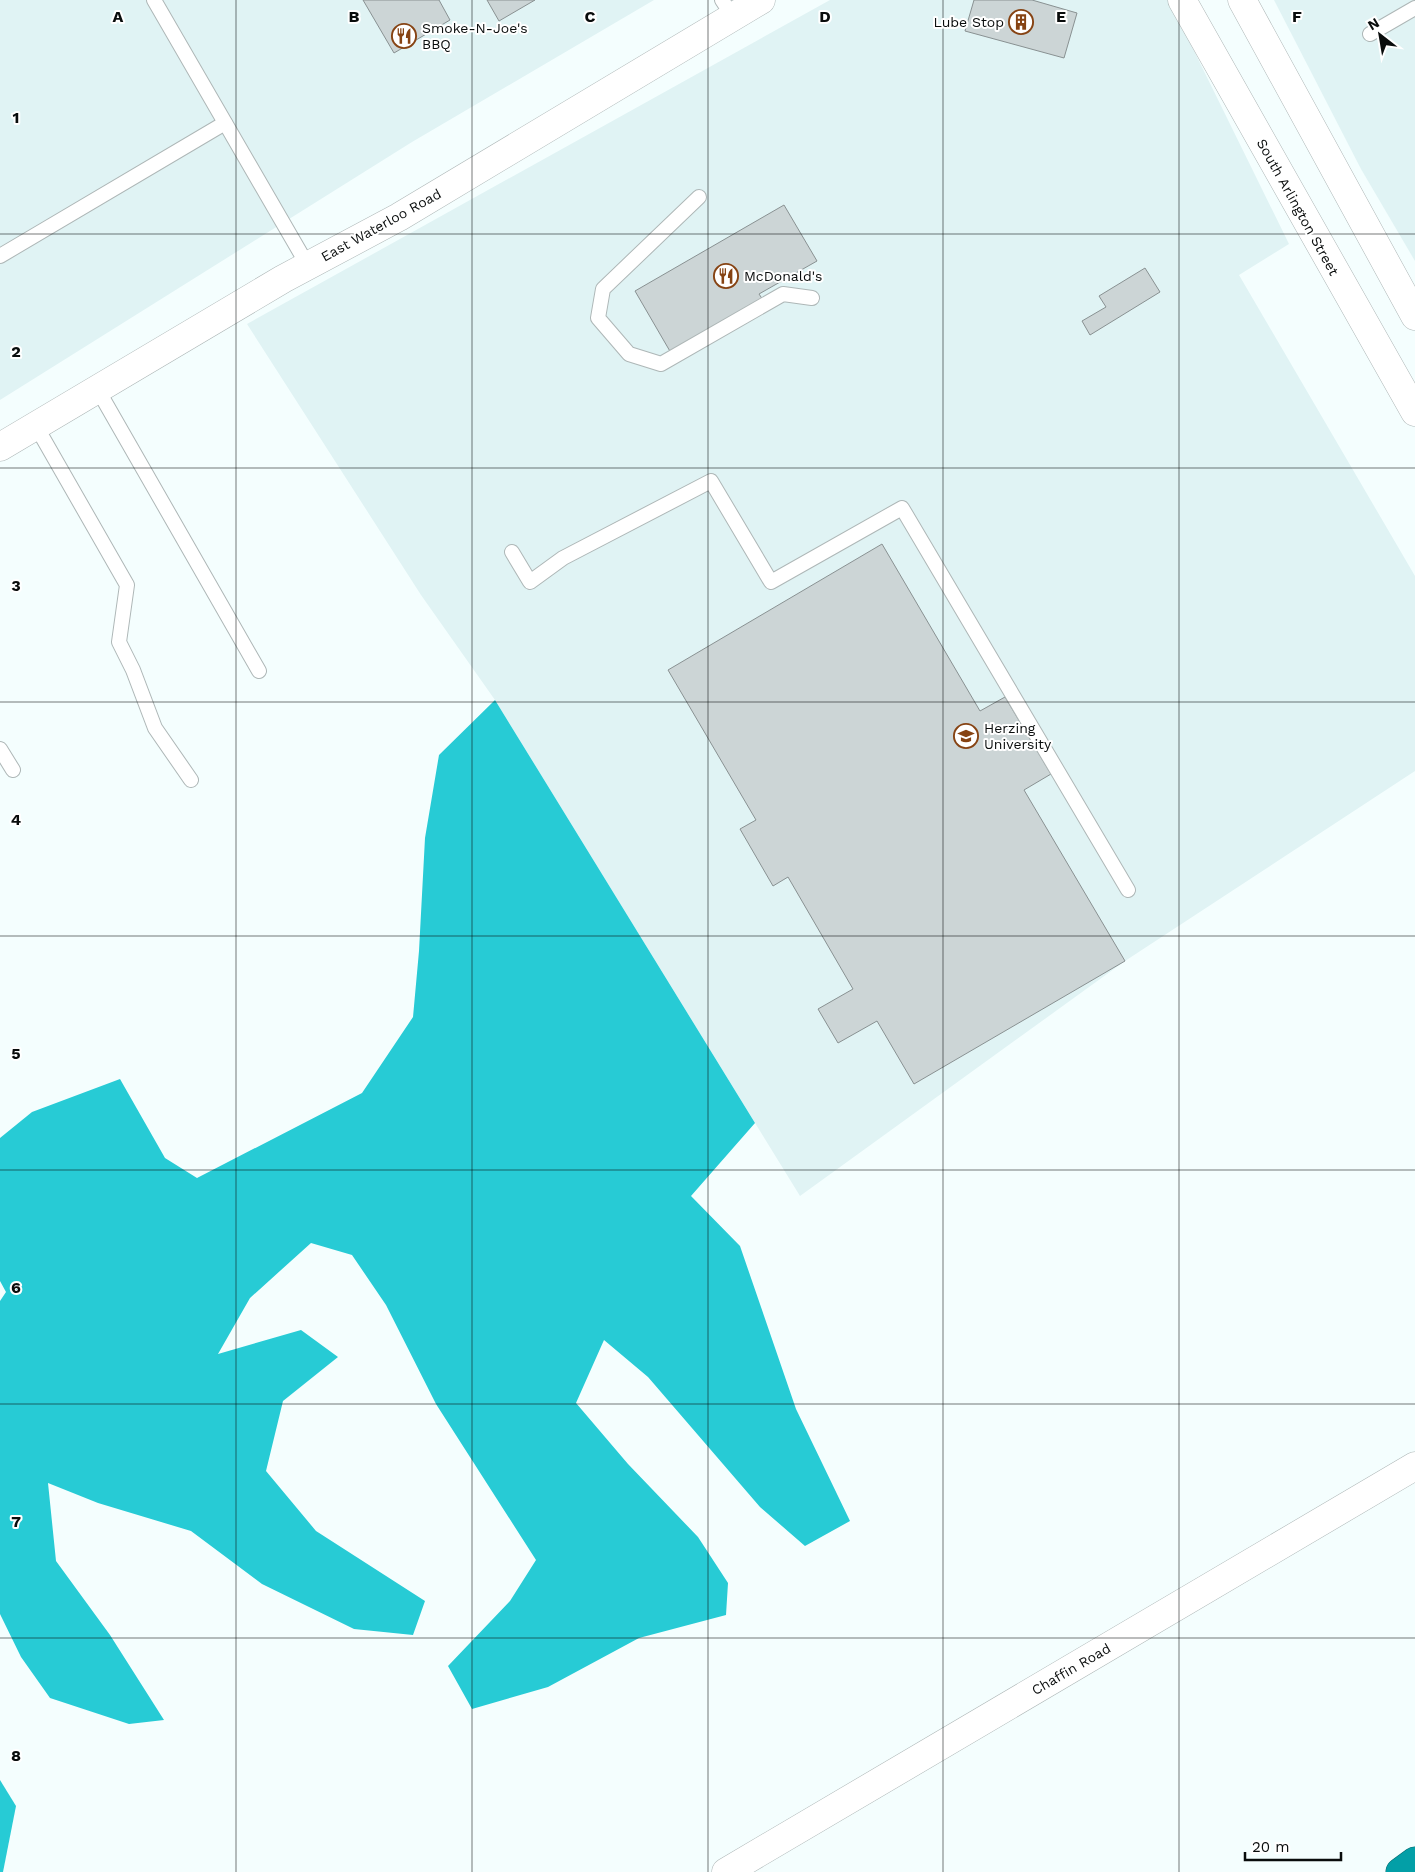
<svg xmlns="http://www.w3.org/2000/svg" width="1415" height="1872" viewBox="0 0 1415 1872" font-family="'Work Sans',sans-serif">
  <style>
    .built { fill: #e0f3f4 }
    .forest { fill: #27cbd5 }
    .building { fill: #ccd5d6; stroke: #899192 }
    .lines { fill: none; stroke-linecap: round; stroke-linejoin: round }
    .lane-casing { stroke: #aeb7b7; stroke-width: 16 }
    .street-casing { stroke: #aeb7b7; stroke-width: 29 }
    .secondary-casing { stroke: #aeb7b7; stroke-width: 29 }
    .highway-casing { stroke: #056c71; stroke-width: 29 }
    .lane { stroke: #fff; stroke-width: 14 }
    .street { stroke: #fff; stroke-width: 28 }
    .secondary { stroke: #fff; stroke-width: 28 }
    .highway { stroke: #039fa7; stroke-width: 28 }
    .grid { fill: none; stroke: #090c0c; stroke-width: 1; stroke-opacity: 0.55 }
    .labels { text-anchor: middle; stroke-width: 4; stroke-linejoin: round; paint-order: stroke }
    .poi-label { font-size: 14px; fill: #090c0c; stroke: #fff; text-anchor: start }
    .street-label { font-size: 14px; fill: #090c0c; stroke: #fff }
    .grid-label { font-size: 16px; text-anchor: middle; font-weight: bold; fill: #090c0c; stroke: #fff; stroke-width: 4; stroke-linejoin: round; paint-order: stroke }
  </style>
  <rect width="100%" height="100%" fill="#f4fefe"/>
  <g class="built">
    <polygon points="0,0 654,0 412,142 0,400"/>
    <polygon points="830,0 1169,0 1289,244 1239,275 1415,576 1415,771 1125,961 800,1196 495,700 421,595 247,324"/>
    <polygon points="1274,0 1415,0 1415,261 1361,169"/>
  </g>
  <g class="forest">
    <polygon points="495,700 755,1123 691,1196 740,1246 796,1409 850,1521 805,1546 760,1507 648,1377 604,1340 576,1403 628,1464 698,1537 728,1583 726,1615 639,1638 548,1687 472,1709 448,1666 510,1601 536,1560 436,1404 386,1305 352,1255 311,1243 250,1298 218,1354 301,1330 338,1357 283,1401 266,1471 316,1531 425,1601 413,1635 354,1629 262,1584 191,1531 98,1503 48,1483 56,1561 110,1635 164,1720 129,1724 50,1698 21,1657 0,1614 0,1301 6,1292 0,1281 0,1138 32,1112 120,1079 165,1158 197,1178 362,1093 413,1017 419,951 425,838 439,755"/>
    <polygon points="0,1780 16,1806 3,1872 0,1872"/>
  </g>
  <g class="building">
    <polygon points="363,0 439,0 450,20 394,53"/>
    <polygon points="487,0 535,0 499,21"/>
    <polygon points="974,0 1032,0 1077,13 1064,58 965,31"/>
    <polygon points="784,205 817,261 759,294 763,300 671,353 635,291"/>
    <polygon points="1145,268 1160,292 1090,335 1082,321 1106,307 1099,296"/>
    <polygon points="882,544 980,711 1005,697 1051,774 1024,790 1125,961 914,1084 877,1021 838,1043 818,1009 853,989 788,877 773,886 740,829 756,820 668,670"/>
  </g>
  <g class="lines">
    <defs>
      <g id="lane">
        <polyline points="154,0 308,266"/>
        <polyline points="722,0 733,17"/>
        <polyline points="1370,34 1415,8"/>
        <polyline points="699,197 603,289 598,318 629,354 661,364 783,294 812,298"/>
        <polyline points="0,256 225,123"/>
        <polyline points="98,390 259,671"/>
        <polyline points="36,426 127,585 119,642 133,670 155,728 191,780"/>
        <polyline points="512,552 530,582 563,558 711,481 771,582 902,508 1128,890"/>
        <polyline points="0,749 13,770"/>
      </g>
      <polyline id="street" points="726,1872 1415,1466"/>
      <g id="secondary">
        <polyline points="1182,0 1415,412"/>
        <polyline points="1242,0 1415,316"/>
        <polyline points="0,447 283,279 399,217 761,0"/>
      </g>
      <polyline id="highway" points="1400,1872 1415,1861"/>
    </defs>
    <use href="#lane" class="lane-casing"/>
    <use href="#street" class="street-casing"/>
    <use href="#secondary" class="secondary-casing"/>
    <use href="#highway" class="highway-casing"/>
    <use href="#lane" class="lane"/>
    <use href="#street" class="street"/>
    <use href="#secondary" class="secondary"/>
    <use href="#highway" class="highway"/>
  </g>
  <path class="grid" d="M236,0V1872M472,0V1872M708,0V1872M943,0V1872M1179,0V1872M0,234H1415M0,468H1415M0,702H1415M0,936H1415M0,1170H1415M0,1404H1415M0,1638H1415"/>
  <defs>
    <symbol id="building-ring" viewBox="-11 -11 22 22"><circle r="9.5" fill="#fff" stroke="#864313" stroke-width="1.5"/><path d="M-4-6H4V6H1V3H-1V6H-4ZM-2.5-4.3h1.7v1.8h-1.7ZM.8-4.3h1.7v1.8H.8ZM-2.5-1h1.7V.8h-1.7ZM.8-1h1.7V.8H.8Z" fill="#864313"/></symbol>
    <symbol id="restaurant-ring" viewBox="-11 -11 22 22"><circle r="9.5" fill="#fff" stroke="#864313" stroke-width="1.5"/><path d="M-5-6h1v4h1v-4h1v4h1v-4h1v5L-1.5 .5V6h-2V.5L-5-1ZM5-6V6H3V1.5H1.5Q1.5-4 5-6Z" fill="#864313"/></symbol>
    <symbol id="university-ring" viewBox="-11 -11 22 22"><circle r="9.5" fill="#fff" stroke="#864313" stroke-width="1.5"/><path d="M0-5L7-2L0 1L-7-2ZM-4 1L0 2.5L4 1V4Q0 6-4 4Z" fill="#864313"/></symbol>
  </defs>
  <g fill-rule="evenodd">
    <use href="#building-ring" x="1007" y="8" width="28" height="28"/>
    <use href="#restaurant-ring" x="390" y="22" width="28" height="28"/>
    <use href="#restaurant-ring" x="712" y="262" width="28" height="28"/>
    <use href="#university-ring" x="952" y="722" width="28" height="28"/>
  </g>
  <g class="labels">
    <g class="poi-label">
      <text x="1004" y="27" text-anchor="end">Lube Stop</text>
      <text x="422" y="33">Smoke-N-Joe's<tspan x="422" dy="16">BBQ</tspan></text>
      <text x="744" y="281">McDonald's</text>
      <text x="984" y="733">Herzing<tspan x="984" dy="16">University</tspan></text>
    </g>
    <g class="street-label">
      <text transform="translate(1298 207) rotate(61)" y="5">South Arlington Street</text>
      <text transform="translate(381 225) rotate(-29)" y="5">East Waterloo Road</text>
      <text transform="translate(1071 1669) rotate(-30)" y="5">Chaffin Road</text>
    </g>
  </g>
  <g class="grid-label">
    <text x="118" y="22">A</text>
    <text x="354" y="22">B</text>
    <text x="590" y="22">C</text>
    <text x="825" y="22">D</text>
    <text x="1061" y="22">E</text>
    <text x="1297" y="22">F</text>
    <text x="16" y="123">1</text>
    <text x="16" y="357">2</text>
    <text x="16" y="591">3</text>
    <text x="16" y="825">4</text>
    <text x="16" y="1059">5</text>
    <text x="16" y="1293">6</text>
    <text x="16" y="1527">7</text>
    <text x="16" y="1761">8</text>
  </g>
  <g transform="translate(1380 35) rotate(329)" stroke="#ffffff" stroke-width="4" paint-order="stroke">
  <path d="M0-4L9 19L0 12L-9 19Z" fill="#090c0c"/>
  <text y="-8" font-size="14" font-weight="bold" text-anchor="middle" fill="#090c0c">N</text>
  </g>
  <path d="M1245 1852v8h96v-8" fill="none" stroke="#090c0c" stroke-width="2.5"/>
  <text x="1252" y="1852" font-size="15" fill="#090c0c" stroke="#ffffff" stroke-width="4" paint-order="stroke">20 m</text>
</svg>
